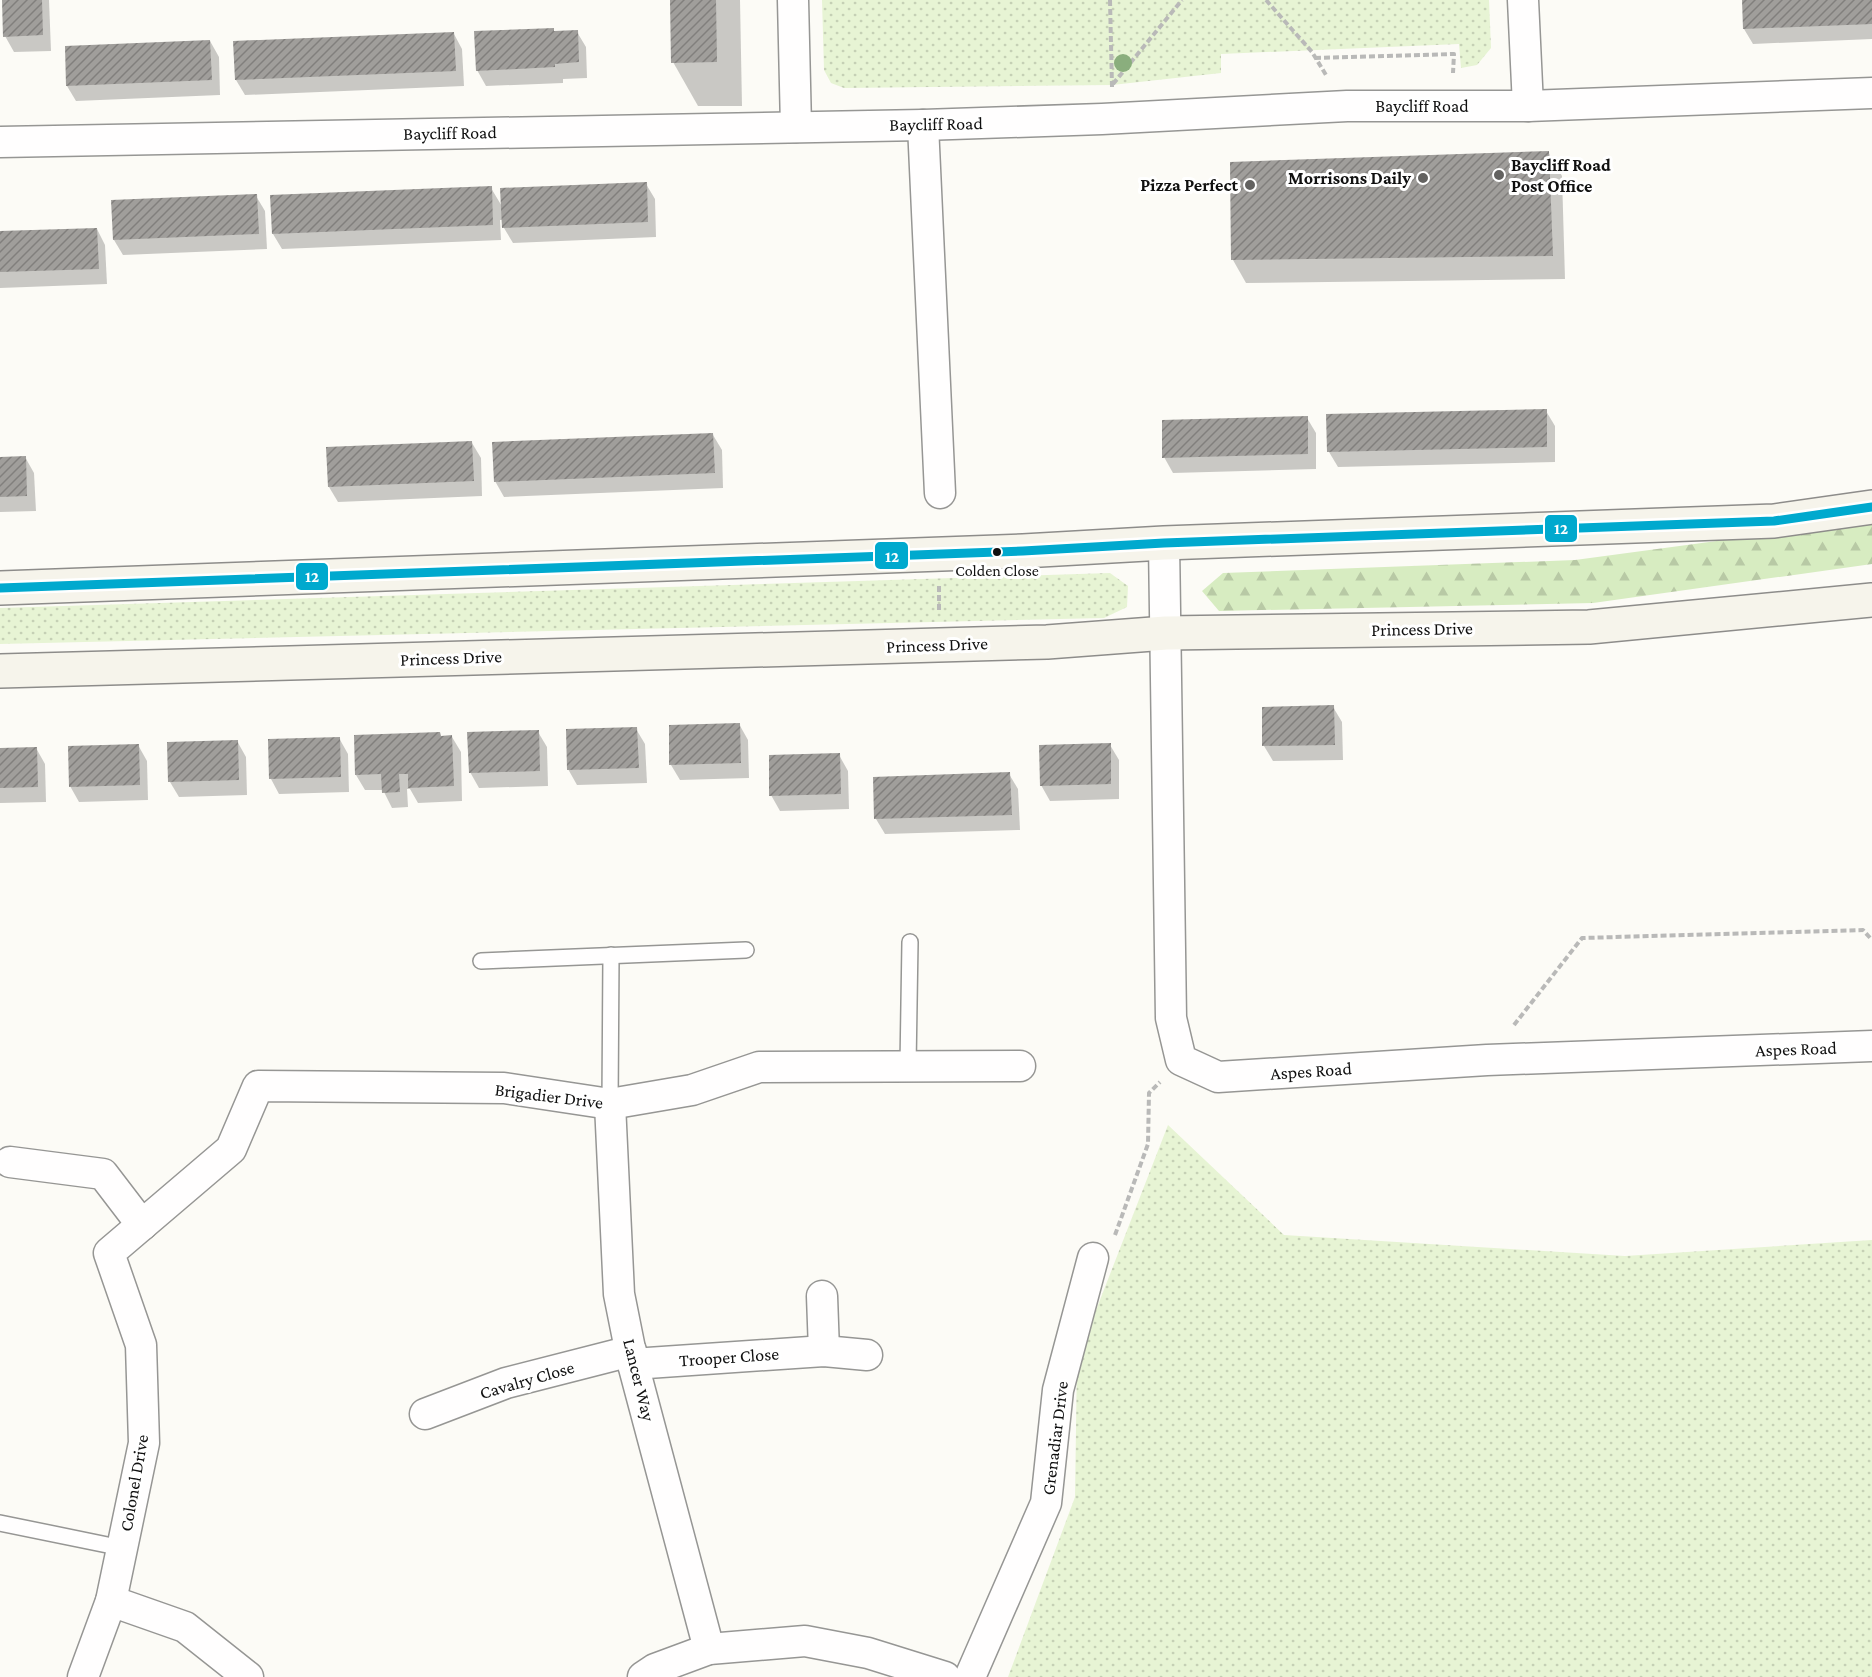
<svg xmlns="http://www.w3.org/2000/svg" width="1872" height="1677" viewBox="0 0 1872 1677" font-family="'Crimson Pro',serif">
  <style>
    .grass { fill: url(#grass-dots) }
    .forest { fill: url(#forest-firs) }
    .shadow { fill: #0003 }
    .building { fill: url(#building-hatch) }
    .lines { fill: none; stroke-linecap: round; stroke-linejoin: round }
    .lane-casing { stroke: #969694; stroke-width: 18 }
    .street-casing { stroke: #969694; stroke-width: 33 }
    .secondary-casing { stroke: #8d8c8a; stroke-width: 36 }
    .path { stroke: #b9b9b8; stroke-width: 4; stroke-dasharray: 6 3; stroke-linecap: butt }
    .lane { stroke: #fffefe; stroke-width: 15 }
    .street { stroke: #fffefe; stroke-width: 30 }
    .secondary { stroke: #f6f4eb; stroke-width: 33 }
    .bus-1-casing { stroke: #fff; stroke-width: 14 }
    .bus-1 { stroke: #00a9ce; stroke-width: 9 }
    .tree { fill: #8aae7d }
    .poi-dot { fill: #636260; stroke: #fff; stroke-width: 2 }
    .bus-dot { fill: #101010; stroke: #fff; stroke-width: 2 }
    .labels { text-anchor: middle; stroke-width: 6; stroke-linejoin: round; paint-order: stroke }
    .bus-label { font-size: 16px; fill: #101010; stroke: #fff }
    .street-label { font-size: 18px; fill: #101010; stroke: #fff }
    .poi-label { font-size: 18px; font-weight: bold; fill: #101010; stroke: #fff; text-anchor: end }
    .line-badge { stroke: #fff; stroke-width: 2 }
    .badge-label { font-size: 16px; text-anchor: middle; font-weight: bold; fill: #fff }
  </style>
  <defs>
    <pattern id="grass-dots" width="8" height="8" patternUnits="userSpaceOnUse" patternTransform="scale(1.5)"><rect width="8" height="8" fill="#e7f4d4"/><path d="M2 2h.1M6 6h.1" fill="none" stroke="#c5d0b5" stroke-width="1.8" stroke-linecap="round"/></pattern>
    <pattern id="forest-firs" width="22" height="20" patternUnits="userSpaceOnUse" patternTransform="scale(1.5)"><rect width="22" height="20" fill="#d7ecc1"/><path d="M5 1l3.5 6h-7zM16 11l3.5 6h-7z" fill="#b8c9a5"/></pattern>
    <pattern id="building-hatch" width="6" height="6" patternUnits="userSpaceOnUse" patternTransform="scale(1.5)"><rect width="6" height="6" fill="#a09e9b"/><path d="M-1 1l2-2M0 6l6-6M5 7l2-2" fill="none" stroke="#817f7d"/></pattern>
  </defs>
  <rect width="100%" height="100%" fill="#fcfbf6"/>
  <g class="grass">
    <polygon points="822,0 1489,0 1491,48 1477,65 1461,68 1459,44 1221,54 1221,73 1112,85 844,88 831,83 824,70"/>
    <polygon points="1110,573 1128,586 1127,607 1104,618 0,644 0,608"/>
    <polygon points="1168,1125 1284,1235 1625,1256 1872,1240 1872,1677 1008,1677 1075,1497 1077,1359"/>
  </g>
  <polygon class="forest" points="1872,520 1872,564 1593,603 1219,611 1202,591 1223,573 1575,560"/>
  <g class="shadow">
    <polygon points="3,0 49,0 51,51 14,52 5,36"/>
    <polygon points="671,0 740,0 742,106 698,106 673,62"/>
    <polygon points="1743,0 1872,0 1872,39 1753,44 1744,29"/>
    <polygon points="554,32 577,32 586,47 587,78 563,79 563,83 486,86 477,70"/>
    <polygon points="454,34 462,49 464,86 245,95 236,80"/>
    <polygon points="210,41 219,57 220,95 76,101 67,86"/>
    <polygon points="1548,152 1562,176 1565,279 1246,283 1233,260"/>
    <polygon points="646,184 655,199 656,237 513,243 504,228 503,220 500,220 501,240 282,249 273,234 491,188 503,208"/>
    <polygon points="256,196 265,211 267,249 123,255 114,240"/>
    <polygon points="97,229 105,245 107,284 0,288 0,232"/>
    <polygon points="1546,411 1555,426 1555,462 1338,467 1329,452"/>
    <polygon points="1307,418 1316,433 1316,469 1173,473 1164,457"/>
    <polygon points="713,435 722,450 723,488 504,497 495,481"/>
    <polygon points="472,443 481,458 482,496 338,502 329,487"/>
    <polygon points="25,457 34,473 36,511 0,512 0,458"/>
    <polygon points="1333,707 1342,722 1343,760 1273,761 1264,746"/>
    <polygon points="739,724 748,740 749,778 680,780 671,765"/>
    <polygon points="636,729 645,744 647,783 577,785 568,769"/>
    <polygon points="538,732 547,747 548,786 479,788 470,772"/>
    <polygon points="442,737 452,737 461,752 462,801 418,803 410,789 407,789 408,807 392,808 383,790 365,790 356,775"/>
    <polygon points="339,738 348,754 349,792 279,794 271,779"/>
    <polygon points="237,741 246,757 247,795 179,797 170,782 168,743"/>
    <polygon points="138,745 147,761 148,800 79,802 70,786"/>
    <polygon points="1110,745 1119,760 1119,799 1050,801 1041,785"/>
    <polygon points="36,748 45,764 46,802 0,803 0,749"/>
    <polygon points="839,755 848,771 849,809 780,811 771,795"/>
    <polygon points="1009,774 1018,789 1020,830 885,834 876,819"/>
  </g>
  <g class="building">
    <polygon points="2,0 42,0 43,35 3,37"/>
    <polygon points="670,0 716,0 717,62 671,63"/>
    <polygon points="1742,0 1872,0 1872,24 1743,29"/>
    <polygon points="554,28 554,31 578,30 579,62 555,64 555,67 476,71 474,31"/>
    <polygon points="454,32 456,71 235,80 233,41"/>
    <polygon points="210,40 212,80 66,86 65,46"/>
    <polygon points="1549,151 1553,256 1231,260 1230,162"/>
    <polygon points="647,182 648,222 502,228 500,188"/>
    <polygon points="492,186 493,225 272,234 270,195"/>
    <polygon points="257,194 259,234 113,240 111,200"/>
    <polygon points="97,228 99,269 0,272 0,231"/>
    <polygon points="1547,409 1547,447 1327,452 1326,414"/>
    <polygon points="1308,416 1308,454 1162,458 1162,420"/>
    <polygon points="713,433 715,473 494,482 492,442"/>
    <polygon points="472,441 474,481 328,487 326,447"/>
    <polygon points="26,456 27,496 0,497 0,457"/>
    <polygon points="1334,705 1335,745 1262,746 1262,707"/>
    <polygon points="740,723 741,763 669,765 669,725"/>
    <polygon points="637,727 639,768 567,770 566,729"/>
    <polygon points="539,730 540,771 469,773 467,732"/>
    <polygon points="440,732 441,736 452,735 454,786 408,788 408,774 399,774 400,792 382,793 381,774 355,775 354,735"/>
    <polygon points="340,737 341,777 269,779 268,739"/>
    <polygon points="238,740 239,780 168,782 167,742"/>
    <polygon points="1111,743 1111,784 1040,786 1039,745"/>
    <polygon points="139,744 140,785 69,787 68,746"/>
    <polygon points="37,747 38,787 0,788 0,748"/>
    <polygon points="840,753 841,794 769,796 769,755"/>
    <polygon points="1010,772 1012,815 874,819 873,777"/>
  </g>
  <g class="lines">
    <defs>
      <g id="lane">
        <polyline points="481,961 746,950"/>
        <polyline points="908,1066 910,942"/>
        <polyline points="610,1104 611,955"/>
        <polyline points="0,1523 122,1548"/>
      </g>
      <g id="street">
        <polyline points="793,0 796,127"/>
        <polyline points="1523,0 1528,106"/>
        <polyline points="923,125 940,493"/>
        <polyline points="0,142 923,125 1102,119 1347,106 1528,106 1872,93"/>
        <polyline points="1164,543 1171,1018 1181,1060 1218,1077 1487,1060 1872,1046"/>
        <polyline points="610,1104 619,1294 633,1364 709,1649"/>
        <polyline points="10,1162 103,1174 142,1225"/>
        <polyline points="822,1296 824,1351"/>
        <polyline points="633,1364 824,1351 867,1355"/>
        <polyline points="425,1414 506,1383 631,1351"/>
        <polyline points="111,1601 185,1627 248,1677"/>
        <polyline points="83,1677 111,1601 144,1443 141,1345 109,1253 231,1149 258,1086 504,1088 610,1104 692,1090 759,1067 1020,1066"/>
        <polyline points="643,1677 655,1669 709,1649 805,1641 868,1653 945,1677"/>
        <polyline points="970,1677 1046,1503 1058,1390 1093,1258"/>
      </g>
      <g id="secondary">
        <polyline points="0,588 1023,551 1164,543 1774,521 1872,507"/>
        <polyline points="0,671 1047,642 1166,633 1589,627 1872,600"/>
      </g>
    </defs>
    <use href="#lane" class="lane-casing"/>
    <use href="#street" class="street-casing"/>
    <use href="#secondary" class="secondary-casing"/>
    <g class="path">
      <polyline points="1110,0 1112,87"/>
      <polyline points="1266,0 1312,52 1326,75"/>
      <polyline points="1315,58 1454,54 1453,73"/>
      <polyline points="1113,84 1182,0"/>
      <polyline points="939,586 939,612"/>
      <polyline points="1514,1025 1582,938 1863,930 1872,940"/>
      <polyline points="1115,1235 1148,1144 1149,1093 1160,1082"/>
    </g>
    <use href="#lane" class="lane"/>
    <use href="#street" class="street"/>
    <use href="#secondary" class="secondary"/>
    <defs>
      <polyline id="bus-1" points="0,588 1023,551 1164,543 1774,521 1872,507"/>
    </defs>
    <use href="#bus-1" class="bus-1-casing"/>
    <use href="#bus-1" class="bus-1"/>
  </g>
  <circle class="tree" cx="1123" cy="63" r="9"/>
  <g class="poi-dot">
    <circle cx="1499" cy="175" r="6"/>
    <circle cx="1423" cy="178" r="6"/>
    <circle cx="1250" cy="185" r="6"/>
  </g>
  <circle class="bus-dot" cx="997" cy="552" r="5"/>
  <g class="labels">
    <g class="bus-label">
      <text x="997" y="576">Colden Close</text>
    </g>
    <g class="street-label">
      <text x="1422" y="112">Baycliff Road</text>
      <text transform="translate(936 124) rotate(-1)" y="6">Baycliff Road</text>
      <text transform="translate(450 133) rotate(-1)" y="6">Baycliff Road</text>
      <text transform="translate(1422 629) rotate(-1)" y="6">Princess Drive</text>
      <text transform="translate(937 645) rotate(-2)" y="6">Princess Drive</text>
      <text transform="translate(451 658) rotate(-2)" y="6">Princess Drive</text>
      <text transform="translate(1796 1049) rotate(-2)" y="6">Aspes Road</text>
      <text transform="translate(1311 1071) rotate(-4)" y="6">Aspes Road</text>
      <text transform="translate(549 1096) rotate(7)" y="6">Brigadier Drive</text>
      <text transform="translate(729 1357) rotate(-4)" y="6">Trooper Close</text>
      <text transform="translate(527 1380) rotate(-16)" y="6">Cavalry Close</text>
      <text transform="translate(639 1380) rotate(76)" y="6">Lancer Way</text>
      <text transform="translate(1055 1438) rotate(-83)" y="6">Grenadiar Drive</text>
      <text transform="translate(134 1483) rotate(-80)" y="6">Colonel Drive</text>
    </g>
    <g class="poi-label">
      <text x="1511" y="171" text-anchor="start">Baycliff Road<tspan x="1511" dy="21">Post Office</tspan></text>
      <text x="1411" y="184">Morrisons Daily</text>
      <text x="1238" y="191">Pizza Perfect</text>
    </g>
  </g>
  <g class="line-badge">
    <rect x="1544" y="514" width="34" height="29" rx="6" fill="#00a9ce"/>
    <rect x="874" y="541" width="35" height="29" rx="6" fill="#00a9ce"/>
    <rect x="295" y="562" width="34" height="29" rx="6" fill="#00a9ce"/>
  </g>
  <g class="badge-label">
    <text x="1561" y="534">12</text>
    <text x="892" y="562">12</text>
    <text x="312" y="582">12</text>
  </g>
</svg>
